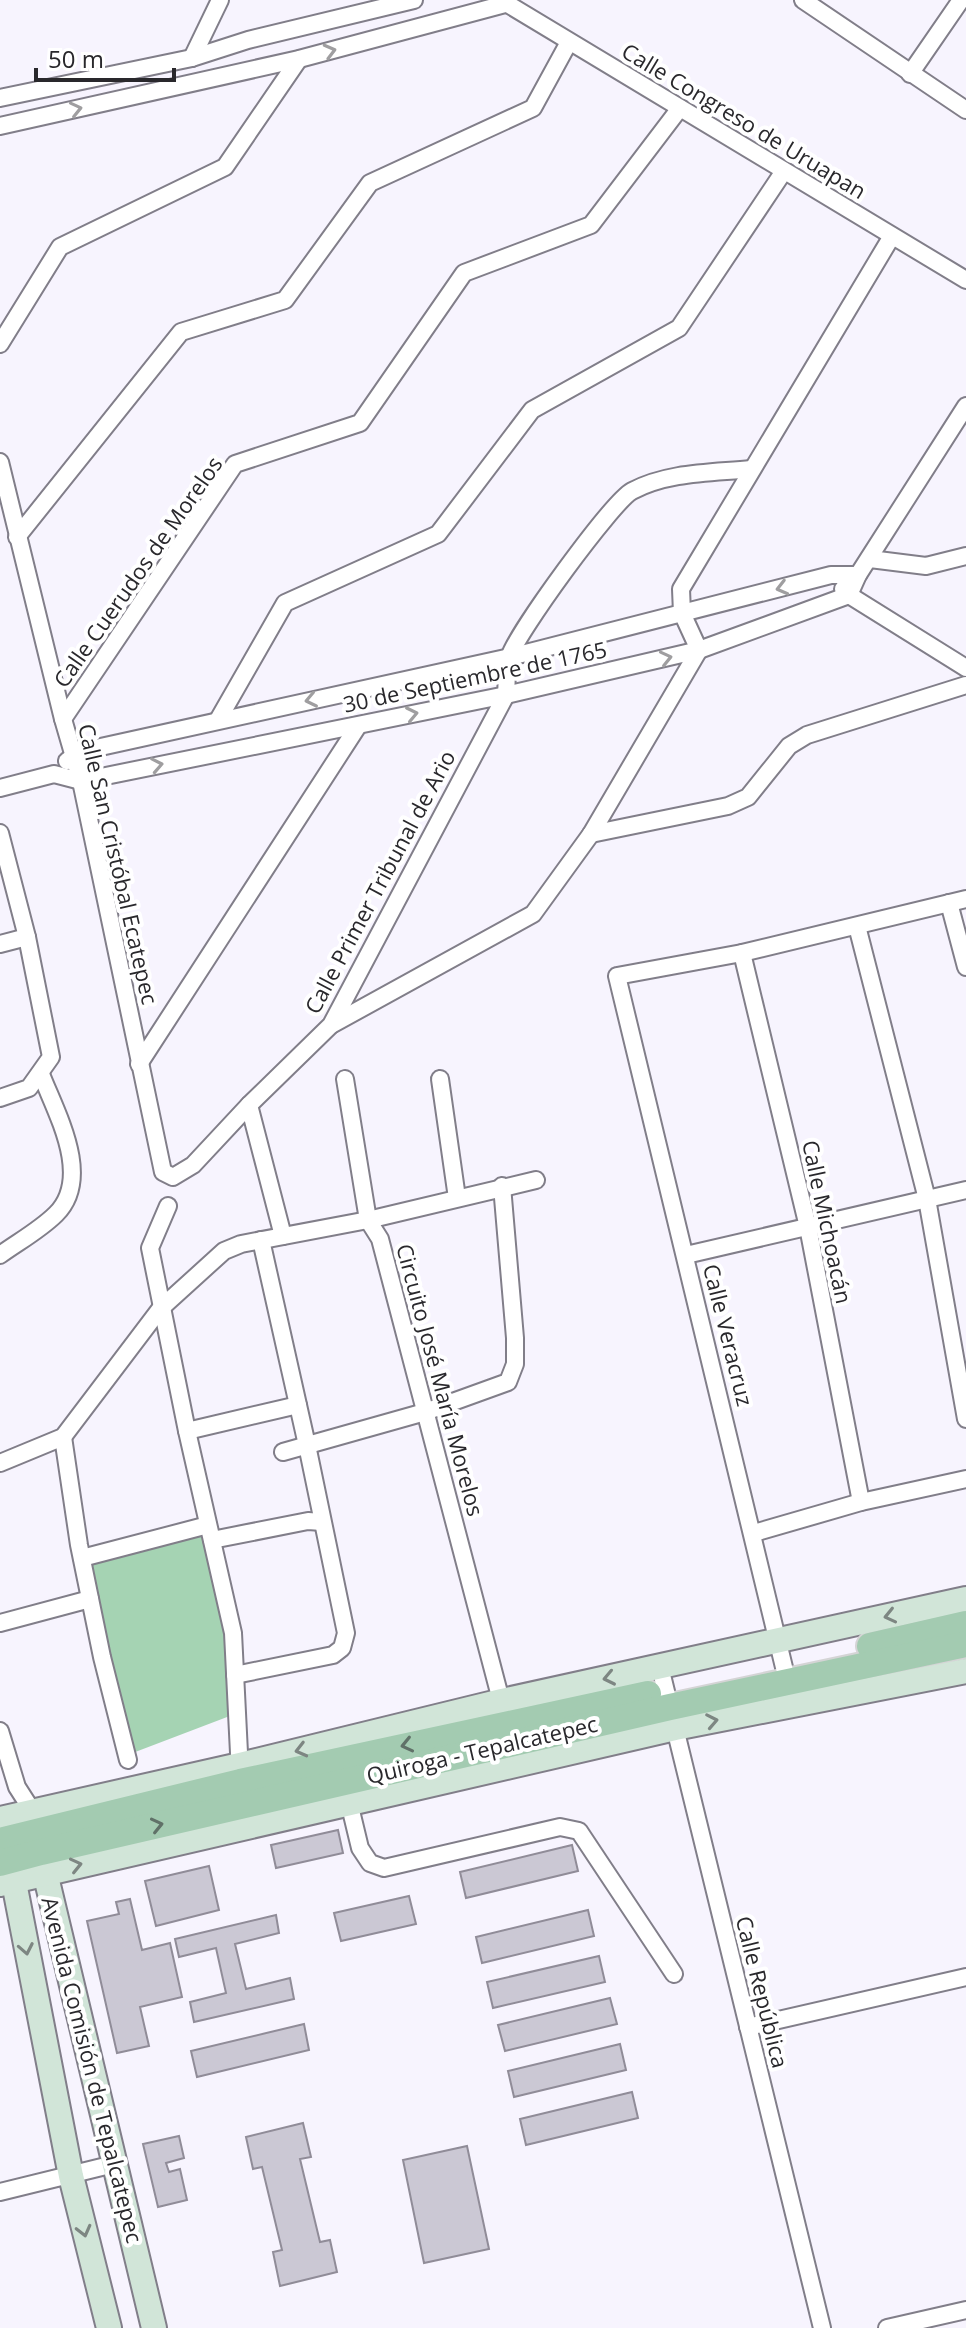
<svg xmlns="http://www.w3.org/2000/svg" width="966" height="2328" viewBox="0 0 966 2328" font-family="'Open Sans',sans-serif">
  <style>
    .green { fill: #a5d3b3 }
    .building { fill: #cbc8d4; stroke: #908c98; stroke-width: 2 }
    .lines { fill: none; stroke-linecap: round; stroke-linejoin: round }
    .street-casing { stroke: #817e89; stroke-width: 20 }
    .secondary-casing { stroke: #817e89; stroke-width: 28 }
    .primary-casing { stroke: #d4d4d5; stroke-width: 30 }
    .street { stroke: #fff; stroke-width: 16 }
    .secondary { stroke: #d1e5d8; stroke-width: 24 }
    .primary { stroke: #a3cbb1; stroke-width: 26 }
    .oneway { stroke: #9f9ea0 }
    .oneway2 { stroke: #7d8682 }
    .oneway3 { stroke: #607168 }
    .labels { text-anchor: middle; stroke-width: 8; stroke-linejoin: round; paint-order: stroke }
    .street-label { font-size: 22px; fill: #29282c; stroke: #fff }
  </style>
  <rect width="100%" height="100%" fill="#f7f4fe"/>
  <polygon class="green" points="208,1527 232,1634 235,1714 130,1754 84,1559"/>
  <g class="building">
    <polygon points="338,1830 343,1853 276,1868 271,1845"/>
    <polygon points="572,1845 578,1871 466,1898 460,1872"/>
    <polygon points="209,1866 219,1910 156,1926 145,1881"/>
    <polygon points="409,1896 416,1924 341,1941 334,1913"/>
    <polygon points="130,1899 142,1950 170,1943 182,1997 140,2007 149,2046 117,2053 87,1921 119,1914 116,1902"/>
    <polygon points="588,1910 594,1936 482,1963 476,1937"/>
    <polygon points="276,1915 279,1933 235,1944 246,1989 290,1978 294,1999 194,2022 190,2002 226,1993 216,1948 179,1957 175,1939"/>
    <polygon points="599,1956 605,1982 493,2008 487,1982"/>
    <polygon points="610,1998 617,2024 505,2051 498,2025"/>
    <polygon points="304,2024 309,2050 197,2077 191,2051"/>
    <polygon points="620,2044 626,2070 514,2097 508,2071"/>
    <polygon points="632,2092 638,2118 526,2145 520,2119"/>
    <polygon points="303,2123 311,2157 300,2159 320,2242 330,2240 337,2272 280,2286 273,2252 282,2250 262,2167 253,2169 246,2137"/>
    <polygon points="179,2136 184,2158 166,2163 169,2172 180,2169 187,2200 158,2207 143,2144"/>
    <polygon points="467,2146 489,2249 424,2263 403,2160"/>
  </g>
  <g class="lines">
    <defs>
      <g id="street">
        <polyline points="501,0 966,280"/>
        <polyline points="803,0 966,110"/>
        <polyline points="192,58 220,0"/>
        <polyline points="910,74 961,0"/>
        <polyline points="0,98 192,58 248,40 414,0"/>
        <polyline points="0,126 299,59 505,4"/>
        <polyline points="0,344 60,247 225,167 299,59"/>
        <path d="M0,462L63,719L81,781L163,1172L173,1177L193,1165L249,1105L331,1025L506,695C507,683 506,670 509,658C515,635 612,502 632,491C668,472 711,473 751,469"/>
        <polyline points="17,537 181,332 285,300 370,183 533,108 569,42"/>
        <polyline points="870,559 926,566 966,556"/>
        <polyline points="843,589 849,595 966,668"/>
        <polyline points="63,719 235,464 360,423 464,273 591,225 680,108"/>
        <polyline points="218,720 285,603 438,534 532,410 679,328 784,171"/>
        <polyline points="67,761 74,756 96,748 510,657 831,575 858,575"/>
        <polyline points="0,788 54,774 81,781 506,695 699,650 849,595 858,575 966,406"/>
        <polyline points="0,833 27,937 51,1057 29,1088 0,1098"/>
        <polyline points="591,834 728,806 748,797 789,746 807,735 966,685"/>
        <polyline points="949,903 966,967"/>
        <polyline points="857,926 927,1199 966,1419"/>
        <polyline points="0,944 27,937"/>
        <polyline points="742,953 808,1227 861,1502"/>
        <polyline points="333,1024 533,914 591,834 699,650 682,613 681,589 892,236"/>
        <polyline points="139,1064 358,726"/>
        <polyline points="345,1079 368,1220 380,1239 503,1708"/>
        <polyline points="440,1079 457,1198"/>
        <polyline points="249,1105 283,1236"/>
        <polyline points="168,1206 150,1248 187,1431 233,1633 240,1773"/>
        <path d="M0,1255C18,1242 40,1230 56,1214C93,1177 56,1113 41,1074"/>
        <polyline points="686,1255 966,1190"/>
        <polyline points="187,1431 298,1405"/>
        <polyline points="63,1437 79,1545 102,1657 128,1760"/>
        <polyline points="283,1452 425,1412 508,1382 515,1364 515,1338 502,1186"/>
        <polyline points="0,1463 63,1437 160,1309 224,1251 241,1244 368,1220 536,1180"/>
        <polyline points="754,1533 861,1502 966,1479"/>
        <polyline points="212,1540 308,1521 322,1522"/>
        <polyline points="82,1558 208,1525"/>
        <polyline points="0,1623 90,1599"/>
        <polyline points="660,1667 822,2328"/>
        <polyline points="235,1675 333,1655 342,1648 346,1633 307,1445 261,1240"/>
        <polyline points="789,1688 617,976 742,953 966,899"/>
        <polyline points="0,1731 17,1787 33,1812"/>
        <polyline points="347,1794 360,1848 370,1863 384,1868 560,1827 579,1831 674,1974"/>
        <polyline points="748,2027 966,1977"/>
        <polyline points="0,2192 114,2164"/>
        <polyline points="887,2328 966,2310"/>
      </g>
      <g id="secondary">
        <polyline points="0,1819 240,1765 502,1701 966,1599"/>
        <polyline points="42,1860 154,2328"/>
        <polyline points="11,1867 71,2176 109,2328"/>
        <polyline points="0,1884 675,1728 966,1671"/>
      </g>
      <g id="primary">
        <polyline points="870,1646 966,1624"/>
        <polyline points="0,1841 240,1782 648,1694"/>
        <polyline points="0,1863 41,1852 670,1707 966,1644"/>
      </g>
    </defs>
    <use href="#street" class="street-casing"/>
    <use href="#secondary" class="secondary-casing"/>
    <use href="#primary" class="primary-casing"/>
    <use href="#street" class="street"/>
    <use href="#secondary" class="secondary"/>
    <use href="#primary" class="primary"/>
  </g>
  <defs><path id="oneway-chevron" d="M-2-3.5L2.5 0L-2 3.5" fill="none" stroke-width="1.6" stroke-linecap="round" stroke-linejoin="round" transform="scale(2)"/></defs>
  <g class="oneway">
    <use href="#oneway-chevron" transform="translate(330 51) rotate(-15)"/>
    <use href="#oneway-chevron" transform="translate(76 109) rotate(-13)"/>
    <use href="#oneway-chevron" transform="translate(782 588) rotate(166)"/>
    <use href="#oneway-chevron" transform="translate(666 658) rotate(-13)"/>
    <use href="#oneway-chevron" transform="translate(311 700) rotate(168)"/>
    <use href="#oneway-chevron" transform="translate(412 714) rotate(-12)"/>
    <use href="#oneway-chevron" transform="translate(157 765) rotate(-11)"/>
  </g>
  <g class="oneway2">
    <use href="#oneway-chevron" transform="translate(890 1616) rotate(167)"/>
    <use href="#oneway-chevron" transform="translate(609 1678) rotate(168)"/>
    <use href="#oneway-chevron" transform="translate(712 1721) rotate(-11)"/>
    <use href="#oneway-chevron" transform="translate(301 1750) rotate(166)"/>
    <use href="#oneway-chevron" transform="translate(76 1865) rotate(-13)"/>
    <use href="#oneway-chevron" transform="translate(26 1949) rotate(79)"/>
    <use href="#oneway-chevron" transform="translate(84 2231) rotate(76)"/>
  </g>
  <g class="oneway3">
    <use href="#oneway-chevron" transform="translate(407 1745) rotate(167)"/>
    <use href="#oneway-chevron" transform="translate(157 1825) rotate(-13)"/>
  </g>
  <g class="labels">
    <g class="street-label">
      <text transform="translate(744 121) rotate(31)" y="8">Calle Congreso de Uruapan</text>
      <text transform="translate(138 572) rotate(-55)" y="8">Calle Cuerudos de Morelos</text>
      <text transform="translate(475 677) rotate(-12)" y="8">30 de Septiembre de 1765</text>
      <text transform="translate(118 864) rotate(77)" y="8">Calle San Cristóbal Ecatepec</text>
      <text transform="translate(380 882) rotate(-62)" y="8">Calle Primer Tribunal de Ario</text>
      <text transform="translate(827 1222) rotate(78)" y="8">Calle Michoacán</text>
      <text transform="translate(728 1335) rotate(76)" y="8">Calle Veracruz</text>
      <text transform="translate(440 1380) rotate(75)" y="8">Circuito José María Morelos</text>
      <text transform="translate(482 1750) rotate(-13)" y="8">Quiroga - Tepalcatepec</text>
      <text transform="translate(762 1992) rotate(76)" y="8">Calle República</text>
      <text transform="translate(92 2070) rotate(76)" y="8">Avenida Comisión de Tepalcatepec</text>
    </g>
  </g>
  <path d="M36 68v12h138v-12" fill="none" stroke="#29282c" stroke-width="4"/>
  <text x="48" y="68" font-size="24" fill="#29282c" stroke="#ffffff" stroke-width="6" paint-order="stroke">50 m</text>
</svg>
